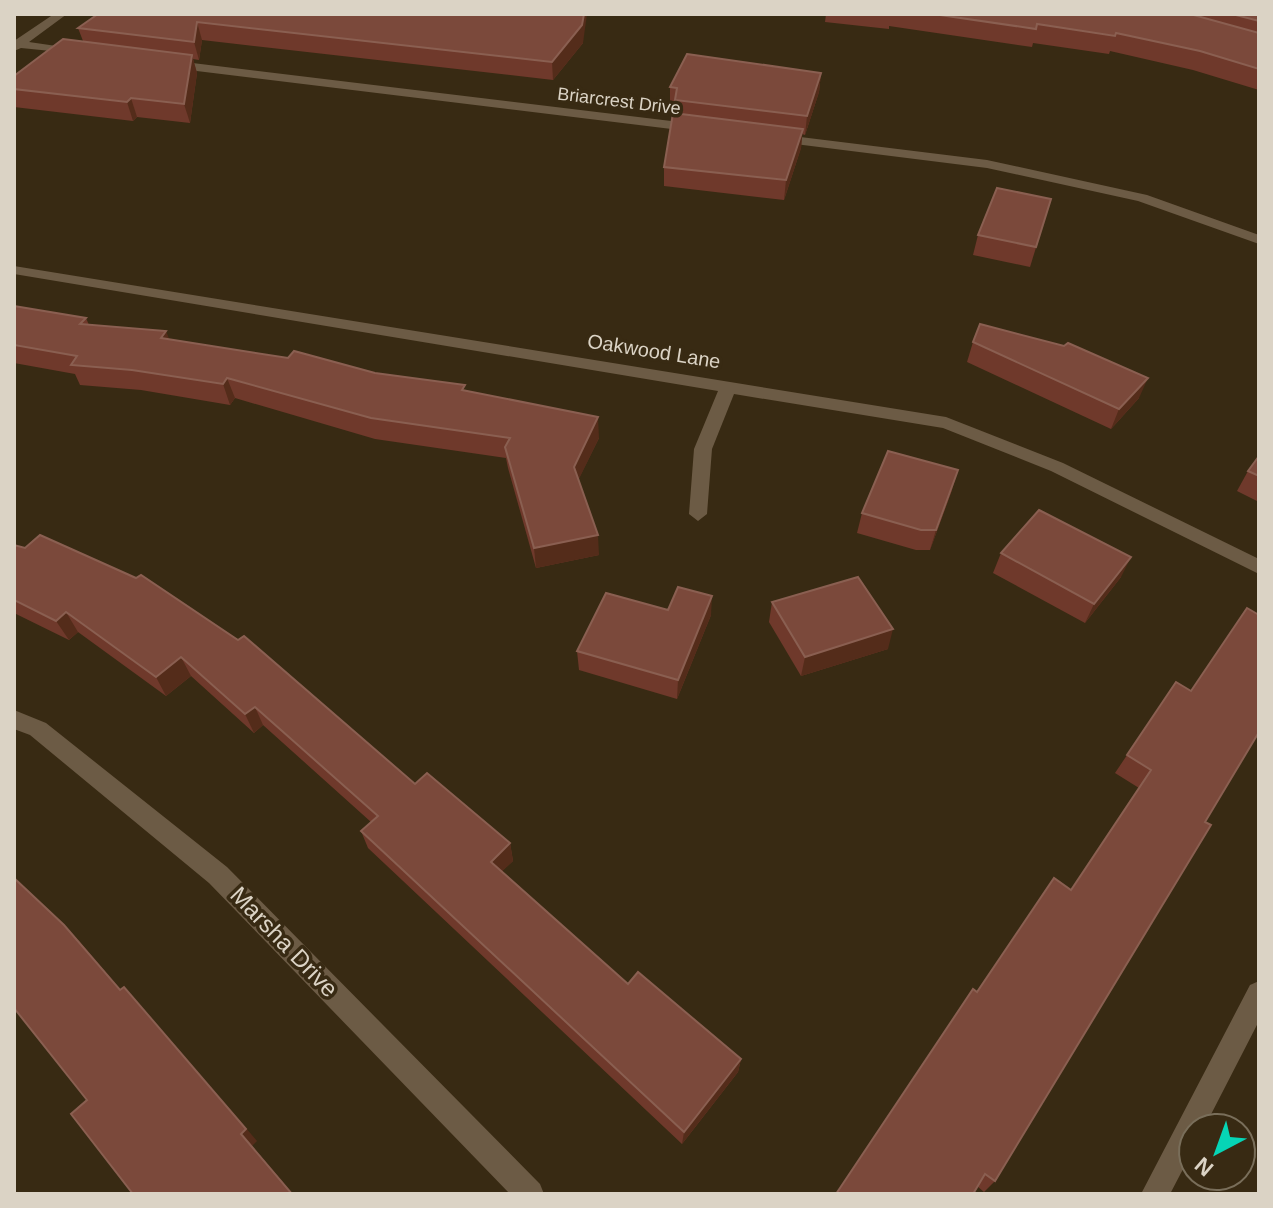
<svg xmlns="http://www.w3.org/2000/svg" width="1273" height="1208" viewBox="0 0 1273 1208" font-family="Helvetica,sans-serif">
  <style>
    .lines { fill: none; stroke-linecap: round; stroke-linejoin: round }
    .street { fill: #6c5b45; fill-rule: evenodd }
    .wall { fill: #6f392b }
    .shaded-wall { fill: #542c1a }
    .building { fill: #7b493b; stroke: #8a5f51; stroke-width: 2 }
    .labels { text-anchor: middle; stroke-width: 7; stroke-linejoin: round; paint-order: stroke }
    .far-street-label { font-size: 18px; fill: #dbd3c5; stroke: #382a13 }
    .street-label { font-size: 20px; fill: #dbd3c5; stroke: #382a13 }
    .near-street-label { font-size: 24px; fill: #dbd3c5; stroke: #382a13 }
  </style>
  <rect width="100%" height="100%" fill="#382a13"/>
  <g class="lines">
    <g class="street">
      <polygon points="54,14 67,14 29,42 77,49 81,50 81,54 21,48 14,51 14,41"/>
      <polygon points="168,60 696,124 702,128 696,132 164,67 164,61"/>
      <polygon points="776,134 987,160 1147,195 1259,235 1259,244 1138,201 987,168 771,141 771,135"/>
      <polygon points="14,266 946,417 1063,463 1259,559 1259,574 1051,471 943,428 734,394 712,449 707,514 698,521 689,514 694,449 718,391 14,274"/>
      <polygon points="14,710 46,723 227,867 540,1184 544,1194 510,1194 209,883 30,735 14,729"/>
      <polygon points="1259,981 1259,1021 1204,1128 1193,1128 1193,1150 1170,1194 1141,1194 1250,985"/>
    </g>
  </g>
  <g class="wall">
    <polygon points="98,14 583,43 553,80 202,40 199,60 193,59 197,73 190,123 137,117 133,121 14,107 14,76 83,41 78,28"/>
    <polygon points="826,14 1259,14 1259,90 1193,70 1110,51 1109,54 1033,43 1032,47 889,26 889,29 825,22"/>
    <polygon points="821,73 819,92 805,135 802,134 801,148 784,200 664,186 664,167 675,113 675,107 670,106 670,87"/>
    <polygon points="1051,199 1030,267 973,255 978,235"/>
    <polygon points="14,306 86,318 89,325 170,340 375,373 466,390 599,438 578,480 599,555 536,568 508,468 506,458 375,439 235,398 230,405 141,390 80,385 75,374 14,363"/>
    <polygon points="973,342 1139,398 1111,429 967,362"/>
    <polygon points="1259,456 1259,502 1237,491 1248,471"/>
    <polygon points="952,490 930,550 916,550 857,533 862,513"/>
    <polygon points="14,545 415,784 510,843 513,861 502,871 628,984 741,1059 738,1072 682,1144 368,848 361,831 371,822 263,725 254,733 191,676 166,696 78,632 69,640 14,613"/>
    <polygon points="1001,553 1121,577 1085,623 993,573"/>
    <polygon points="772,602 888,649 801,676 769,622"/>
    <polygon points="668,610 711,615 677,699 579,670 577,651"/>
    <polygon points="1176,682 1205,822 995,1181 984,1192 977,1186 977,992 1071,890 1139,788 1115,773"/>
  </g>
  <g class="shaded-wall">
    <polygon points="584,14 587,14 583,43 553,80 552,62"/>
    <polygon points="197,22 202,40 199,60 194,42"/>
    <polygon points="192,55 197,73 190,123 184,104"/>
    <polygon points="821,73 819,92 805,135 807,116"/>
    <polygon points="131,98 137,117 133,121 127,102"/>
    <polygon points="803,129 801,148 784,200 786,180"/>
    <polygon points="166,331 174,351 161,338"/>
    <polygon points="227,378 235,398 230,405 223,384"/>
    <polygon points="1148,378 1139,398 1111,429 1119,409"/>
    <polygon points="598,417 599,438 575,487 574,467"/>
    <polygon points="958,470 952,490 930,550 936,530"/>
    <polygon points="598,535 599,555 536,568 534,548"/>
    <polygon points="1131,557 1121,577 1085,623 1094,604"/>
    <polygon points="712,596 711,615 677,699 678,680"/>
    <polygon points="66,612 78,632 69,640 56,621"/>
    <polygon points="893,629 888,649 801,676 805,657"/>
    <polygon points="181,657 191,676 166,696 156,677"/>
    <polygon points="255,707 263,725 254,733 245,714"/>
    <polygon points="510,843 513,861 495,878 491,862"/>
    <polygon points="64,925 79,941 134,1005 120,990"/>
    <polygon points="124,987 257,1141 252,1146 293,1194 292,1194 241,1134"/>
    <polygon points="741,1059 738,1072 682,1144 684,1132"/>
  </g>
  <g class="building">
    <polygon points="98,14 584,14 582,25 552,62 197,22 194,42 78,28"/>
    <polygon points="933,14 1190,14 1259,33 1259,69 1200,51 1116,33 1115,36 1037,24 1036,29"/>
    <polygon points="1232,14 1259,14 1259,21"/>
    <polygon points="63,39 192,55 184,104 131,98 127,102 14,89 14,76"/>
    <polygon points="687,54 821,73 807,116 675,100 677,88 670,87"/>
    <polygon points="673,113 803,129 786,180 664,167"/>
    <polygon points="997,188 1051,199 1036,247 978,235"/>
    <polygon points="14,306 86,318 80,324 166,331 161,338 288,358 294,351 375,373 465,385 462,390 598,417 574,467 598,535 534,548 505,447 510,438 371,418 227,378 223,384 132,370 71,365 77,356 14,345"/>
    <polygon points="980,324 1064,346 1068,343 1148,378 1119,409 973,342"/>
    <polygon points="888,451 958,470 936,530 921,530 862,513"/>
    <polygon points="1259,456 1259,476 1248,471"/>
    <polygon points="1039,510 1131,557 1094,604 1001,553"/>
    <polygon points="40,535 136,578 141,575 238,640 244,636 415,784 427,773 510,843 491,862 628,984 638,972 741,1059 684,1132 361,831 378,816 255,707 245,714 181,657 156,677 66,612 56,621 14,600 14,545 25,548"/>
    <polygon points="858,577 893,629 805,657 772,602"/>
    <polygon points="678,587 712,596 678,680 577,651 606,593 668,610"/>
    <polygon points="1247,608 1259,615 1259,732 1205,822 1211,825 995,1181 985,1174 973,1194 836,1194 973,989 977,992 1054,878 1071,890 1151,770 1127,755 1176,682 1191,691"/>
    <polygon points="14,878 64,925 120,990 124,987 246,1129 241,1134 292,1194 133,1194 71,1114 87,1100 14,1008"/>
  </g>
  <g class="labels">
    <g class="far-street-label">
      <text transform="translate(619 101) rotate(7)" y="6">Briarcrest Drive</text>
    </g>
    <g class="street-label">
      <text transform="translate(654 351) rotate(9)" y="7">Oakwood Lane</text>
    </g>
    <g class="near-street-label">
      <text transform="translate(284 942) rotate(46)" y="8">Marsha Drive</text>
    </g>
  </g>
  <rect width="1273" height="1208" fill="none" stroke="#dbd3c5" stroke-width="32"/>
  <g transform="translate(1217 1152) rotate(221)"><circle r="38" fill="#382a13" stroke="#796e5a" stroke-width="2"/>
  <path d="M0-6L14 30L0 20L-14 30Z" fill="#06d5b6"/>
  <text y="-12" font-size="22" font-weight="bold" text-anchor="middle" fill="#dbd3c5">N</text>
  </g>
</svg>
